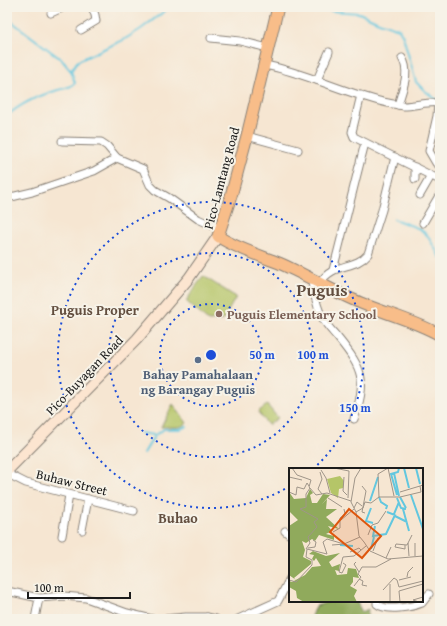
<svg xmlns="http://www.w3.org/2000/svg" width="447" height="626" viewBox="0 0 447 626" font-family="'Gentium Book Plus',serif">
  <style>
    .green { fill: #b5c568; stroke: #687042 }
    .forest { fill: #90aa5c; stroke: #56633c }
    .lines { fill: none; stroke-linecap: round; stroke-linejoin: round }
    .stream { stroke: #62c7df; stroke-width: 2 }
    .street-casing { stroke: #898177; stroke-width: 9 }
    .secondary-casing { stroke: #898177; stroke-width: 12 }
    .primary-casing { stroke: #898177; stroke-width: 13 }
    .street { stroke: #fff; stroke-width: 7 }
    .secondary { stroke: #fce5d0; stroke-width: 10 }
    .primary { stroke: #f8bd89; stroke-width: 11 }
    .ring { fill: none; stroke: #1d4ed8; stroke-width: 2; stroke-dasharray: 2 4 }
    .education-dot { fill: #8d6e63; stroke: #f7f3e8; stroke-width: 1.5 }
    .service-dot { fill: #5c6f8a; stroke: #f7f3e8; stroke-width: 1.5 }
    .labels { text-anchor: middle; stroke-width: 4; stroke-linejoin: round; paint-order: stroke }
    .street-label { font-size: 13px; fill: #1c1c1c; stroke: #f7f3e8 }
    .education-label { font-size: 13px; font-weight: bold; fill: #785e54; stroke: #f7f3e8; text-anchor: start }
    .service-label { font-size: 13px; font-weight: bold; fill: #4e5e75; stroke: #f7f3e8 }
    .neighbourhood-label { font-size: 14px; font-weight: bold; fill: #624e3f; stroke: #f7f3e8 }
    .district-label { font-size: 17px; font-weight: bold; fill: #624e3f; stroke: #f7f3e8 }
    .inset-river { fill: none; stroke: #62c7df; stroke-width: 2 }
    .inset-road { fill: none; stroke: #9f9589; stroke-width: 1 }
    .view { fill: #de560d; fill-opacity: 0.15; stroke: #de560d; stroke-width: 2 }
    .inset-edge { fill: none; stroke: #1c1c1c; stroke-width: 2 }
    .centre { fill: #1d4ed8; stroke: #f7f3e8; stroke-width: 2 }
    .ring-label { font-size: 12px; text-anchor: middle; font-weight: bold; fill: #1d4ed8; stroke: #f7f3e8; stroke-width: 4; stroke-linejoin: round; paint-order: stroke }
  </style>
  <rect width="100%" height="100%" fill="#f7f3e8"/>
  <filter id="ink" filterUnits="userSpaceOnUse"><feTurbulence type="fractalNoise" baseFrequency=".025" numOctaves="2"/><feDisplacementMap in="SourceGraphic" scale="8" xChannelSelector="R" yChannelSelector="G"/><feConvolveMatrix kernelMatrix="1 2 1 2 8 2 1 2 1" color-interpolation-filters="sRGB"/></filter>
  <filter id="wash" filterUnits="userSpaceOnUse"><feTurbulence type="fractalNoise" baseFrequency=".012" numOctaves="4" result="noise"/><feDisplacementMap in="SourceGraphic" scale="16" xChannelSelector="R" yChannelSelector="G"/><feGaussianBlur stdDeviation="0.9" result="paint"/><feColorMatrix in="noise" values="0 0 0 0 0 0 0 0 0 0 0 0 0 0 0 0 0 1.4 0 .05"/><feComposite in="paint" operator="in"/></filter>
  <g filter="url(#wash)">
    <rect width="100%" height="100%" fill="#f6e6d2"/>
    <g class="green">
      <polygon points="203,276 236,297 223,320 208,321 186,301"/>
      <path d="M173,404L187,423C180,430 170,426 161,427Z"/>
      <polygon points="267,405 278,418 268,425 258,412"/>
    </g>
    <polygon class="forest" points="331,601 356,601 362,612 368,609 367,619 312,619 312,616 316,606"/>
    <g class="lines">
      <g class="stream">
        <polyline points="315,7 332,11 359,13 379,22 399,29 403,36 416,82 424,90 437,100"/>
        <path d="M7,18L62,60L71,71L75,83C69,89 63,88 55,91C38,96 20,104 7,116"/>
        <polyline points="71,71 77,62 80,60 125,39 141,29 170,7"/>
        <polyline points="394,219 420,229 427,235 440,257"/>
        <polyline points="140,433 155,435 164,429 180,429 187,426"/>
        <polyline points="144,453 155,435"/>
      </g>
    </g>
  </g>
  <g filter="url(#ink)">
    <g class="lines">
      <defs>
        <g id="street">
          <polyline points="51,13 64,7"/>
          <polyline points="81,30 96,21 95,15 92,7"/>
          <polyline points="211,38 240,41 268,48"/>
          <path d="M265,65C307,73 346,94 388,103C393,104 399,105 403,106C416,106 428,101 440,103"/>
          <polyline points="317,80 329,52"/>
          <polyline points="361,95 353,128 352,132 354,137 440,180"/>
          <polyline points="438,103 437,116 429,151 436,163 440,166"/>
          <path d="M398,105C402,90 411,72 402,58"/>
          <polyline points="247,136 298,150"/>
          <polyline points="62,141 101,142 107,146 117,158 143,169 150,185 155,190 169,198 198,219 220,229"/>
          <polyline points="415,179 415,167"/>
          <polyline points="420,195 431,176"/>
          <polyline points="7,198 32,192 94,171 117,158"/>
          <polyline points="423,223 440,194"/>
          <path d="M333,270C344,228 354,185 365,143"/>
          <path d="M311,278C314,292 316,307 323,319C327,326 333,332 338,338C364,370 367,381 354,419"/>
          <path d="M320,283C333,262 355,270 368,254L382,210L395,157"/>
          <polyline points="7,471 12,476 26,483 134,511"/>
          <polyline points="82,530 88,499"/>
          <polyline points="285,531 290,535"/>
          <polyline points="62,536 69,495"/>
          <polyline points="7,591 39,598 64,596 86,598 127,613 152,619"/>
          <path d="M377,601V604C386,612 412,607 422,603L429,594"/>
          <polyline points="35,619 39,598"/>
          <polyline points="164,619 186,617 207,617"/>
          <polyline points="207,619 207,617 216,619"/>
          <polyline points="238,619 278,601 290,578"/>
        </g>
        <polyline id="secondary" points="7,471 137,339 189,278 218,236"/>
        <path id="primary" d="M278,7L247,136L231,196L218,236C230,246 262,256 279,263C307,275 333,292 361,303C387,314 416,321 440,335"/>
      </defs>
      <use href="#street" class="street-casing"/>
      <use href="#secondary" class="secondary-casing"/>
      <use href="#primary" class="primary-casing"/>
      <use href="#street" class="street"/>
      <use href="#secondary" class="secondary"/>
      <use href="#primary" class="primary"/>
    </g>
  </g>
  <g class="ring">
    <circle cx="211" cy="355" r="51"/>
    <circle cx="211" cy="355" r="102"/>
    <path d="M290 486A153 153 0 1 1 313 469"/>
  </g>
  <circle class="education-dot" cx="219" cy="314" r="4"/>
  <circle class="service-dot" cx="198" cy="360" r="4"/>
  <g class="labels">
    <g class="street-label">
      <text transform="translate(221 178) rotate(-75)" y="5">Pico-Lamtang Road</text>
      <text transform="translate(84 375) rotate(-46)" y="5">Pico-Buyagan Road</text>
      <text transform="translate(72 482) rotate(14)" y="5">Buhaw Street</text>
    </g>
    <g class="education-label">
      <text x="227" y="319">Puguis Elementary School</text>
    </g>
    <g class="service-label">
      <text x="198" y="379">Bahay Pamahalaan<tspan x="198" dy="15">ng Barangay Puguis</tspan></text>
    </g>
    <g class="neighbourhood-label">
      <text x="95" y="315">Puguis Proper</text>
      <text x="178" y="523">Buhao</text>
    </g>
    <g class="district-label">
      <text x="322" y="296">Puguis</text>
    </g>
  </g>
  <g transform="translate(289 468)">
    <rect width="134" height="134" fill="#f6e6d2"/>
    <path d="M51,8L55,13L54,20L50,21L49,30L42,25L38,11Z" fill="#b5c568"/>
    <path d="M21,21L24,25L21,27L23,35H28L34,26L41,27L33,36L38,31L37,41H48L37,49L50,61L39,58L43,63L37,66L45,68V72L30,67L26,73L23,71L17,75L13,73L16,82L14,89L22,93V96L5,110L7,112L0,107V58L9,52L0,43V24L5,31L17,30ZM24,83L37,88L51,85L40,94L43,99L51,96L50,103L46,102L48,107L58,106L59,100L67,101L70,110L64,109V114L61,118L68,122L65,128L68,134H15L8,130L7,123L0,119V113L3,114L16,107L23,99L32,98L27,90L25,93L23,91L25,87L20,86Z" fill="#90aa5c"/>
    <path class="inset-river" d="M115,0L120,20M127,0L131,16M105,5L110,28M108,27L102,6L109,4L110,0M122,27L134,61M90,29L92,34L98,38L97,41M111,29L117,40M108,30L112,40L117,41M81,33L89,9M82,40L77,53L84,55M114,41L120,63M105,46L110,34M106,48L118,54M86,58L84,68L97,66L106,47L98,44M51,77L64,78M82,81L85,69"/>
    <path class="inset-road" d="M3,0L8,7L22,12M45,0L60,3L59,30M72,0L66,10L62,34L67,44L70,68L75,74L81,83L99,91L134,88M99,0L105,28M32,2L37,10L41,25M31,4L33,11L29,21L33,26M0,9L13,12M55,9L54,23L58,27M22,12L20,19L27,27L38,25L62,33M73,18L77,23L73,44L76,45M0,24L7,27L8,19L15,21L18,15L20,18M111,24L131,18M90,29L89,6L99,0M39,30L53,39M65,40L68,34L73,38M67,44L74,40L76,34L82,35L90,29H111L132,24L131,18L134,17M52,52L65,41M44,64L51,60V50L56,46L55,41M79,67L83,57L89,55L97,43M119,75L120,88M43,77L56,76M116,77V81L106,79L107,76L118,77L123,67M19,80L26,79L27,74L24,72M17,81L21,75L19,69L28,59L25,54L29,51L11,41L17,39V26L21,20M84,83L89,70M61,84L70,80L72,82M126,88V75M97,90L102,79M67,94L65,96L70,104M54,95L57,97L53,105L50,104L54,89L65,88L77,78M118,109L119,104L124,99M70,111L74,113L73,117L78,118M0,112L7,114L23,97V92L17,89L18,81L38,86L34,74L38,71L55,76L71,69M110,112L122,109M101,116V134M65,118L72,109L69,106L73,99H87L102,91M94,122L105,110L108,112L110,119L134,113M111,134L110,123L134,116M130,134L124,132L134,129"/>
    <path class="view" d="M60,41L92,68L73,90L41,64Z"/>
    <rect width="134" height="134" class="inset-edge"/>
  </g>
  <circle cx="211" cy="355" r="6" class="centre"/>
  <g class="ring-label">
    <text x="262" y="359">50 m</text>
    <text x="313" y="359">100 m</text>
    <text x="355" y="412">150 m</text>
  </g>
  <rect width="447" height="626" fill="none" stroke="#f7f3e8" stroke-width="24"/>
  <path d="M28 592v6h102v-6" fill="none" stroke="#1c1c1c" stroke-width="2"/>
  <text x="34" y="592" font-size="12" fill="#1c1c1c" stroke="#f7f3e8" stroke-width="3" paint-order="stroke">100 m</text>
</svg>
